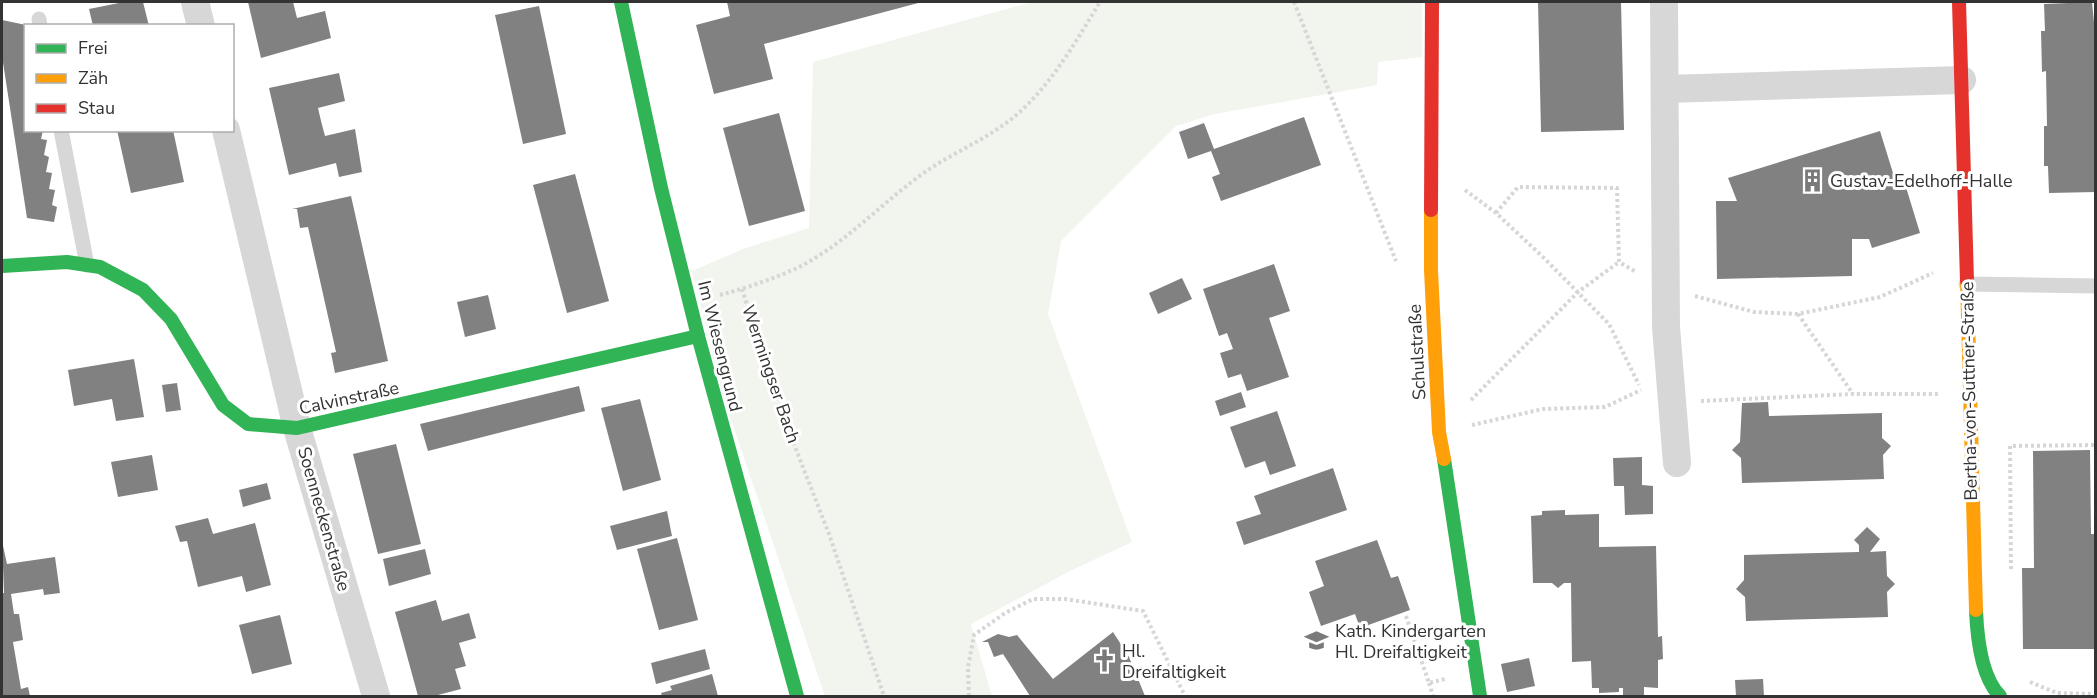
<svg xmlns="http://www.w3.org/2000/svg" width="2097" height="698" viewBox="0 0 2097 698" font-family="'Nunito Sans',sans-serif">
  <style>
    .green { fill: #f1f5ed }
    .building { fill: #818181 }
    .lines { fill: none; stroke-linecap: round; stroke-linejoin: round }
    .path { stroke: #d6d6d6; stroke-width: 4; stroke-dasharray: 3 3; stroke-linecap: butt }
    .lane { stroke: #d7d7d7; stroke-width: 15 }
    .street { stroke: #d7d7d7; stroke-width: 28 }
    .fast { stroke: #30b455; stroke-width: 14 }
    .slow { stroke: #ff9f0a; stroke-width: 14 }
    .jam { stroke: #e5322d; stroke-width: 14 }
    .labels { text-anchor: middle; stroke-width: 6; stroke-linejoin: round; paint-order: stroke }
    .poi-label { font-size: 18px; fill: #333; stroke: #fff; text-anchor: start }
    .street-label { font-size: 18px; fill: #333; stroke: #fff }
  </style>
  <rect width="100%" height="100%" fill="#fff"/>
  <polygon class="green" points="1032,2 1422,2 1422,57 1378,62 1377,85 1215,114 1176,126 1061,241 1048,314 1132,542 1070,571 971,624 992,696 825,696 723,396 692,271 743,249 809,228 813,62"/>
  <g class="building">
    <polygon points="124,2 143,2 149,26 93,26 89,9"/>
    <polygon points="248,2 293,2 297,18 325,11 331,38 261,58"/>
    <polygon points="727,2 922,2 764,44 773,79 714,94 696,25 730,16"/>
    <polygon points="1538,2 1621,2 1624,130 1541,132"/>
    <polygon points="2092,2 2096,43 2096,192 2049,193 2048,166 2044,166 2044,126 2047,126 2046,71 2042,72 2041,31 2045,31 2044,4"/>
    <polygon points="539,6 566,134 523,144 495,15"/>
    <polygon points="2,20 26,25 26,130 43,130 41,139 47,140 44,155 49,157 46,172 52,173 49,189 55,190 52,205 57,207 54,222 27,218 2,56"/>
    <polygon points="339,73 345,101 318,108 321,121 325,136 355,129 362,172 339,177 336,163 289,175 269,88"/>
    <polygon points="779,113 805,211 749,226 723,128"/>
    <polygon points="1304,117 1321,165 1221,201 1212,177 1220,174 1211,151 1188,159 1179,132 1204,123 1214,149"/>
    <polygon points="117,130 173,130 184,182 131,193"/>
    <polygon points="1880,131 1897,186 1905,184 1920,233 1872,248 1869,239 1852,239 1852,276 1717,279 1716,201 1737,201 1728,178"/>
    <polygon points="575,174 609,301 567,313 533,185"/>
    <polygon points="351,196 388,361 335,373 331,353 336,352 308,227 300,228 297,209 292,209"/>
    <polygon points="1274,264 1290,311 1269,318 1289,377 1247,391 1241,374 1228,378 1220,353 1233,349 1227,333 1219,336 1203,289"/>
    <polygon points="1182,278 1192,299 1158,314 1149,293"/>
    <polygon points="488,295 496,329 465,337 457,302"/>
    <polygon points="134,359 144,417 116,421 112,399 74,406 68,370"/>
    <polygon points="177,383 181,410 166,412 162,385"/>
    <polygon points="579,386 585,411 428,451 420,424"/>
    <polygon points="1241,392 1246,407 1220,416 1215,401"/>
    <polygon points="640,399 661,480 623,491 601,408"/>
    <polygon points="1768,402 1769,416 1882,413 1882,438 1891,446 1883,455 1884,479 1742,483 1741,458 1732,450 1740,442 1742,403"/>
    <polygon points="1277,411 1296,466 1270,475 1265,461 1245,468 1230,427"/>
    <polygon points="396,444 421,544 378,554 353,454"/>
    <polygon points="2090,450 2091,534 2096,534 2096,649 2023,649 2022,568 2034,568 2033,451"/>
    <polygon points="152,455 158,490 118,497 111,462"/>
    <polygon points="1642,457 1642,485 1653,486 1653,514 1625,515 1624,486 1614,486 1613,458"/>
    <polygon points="1333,468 1347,510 1244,545 1236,522 1261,514 1254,496"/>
    <polygon points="267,483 271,499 243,507 239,490"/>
    <polygon points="1565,510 1565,515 1599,514 1599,547 1656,546 1658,637 1662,636 1663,659 1658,660 1658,688 1644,687 1644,696 1623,696 1623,688 1619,688 1619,692 1599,693 1599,688 1592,688 1591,661 1572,662 1571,583 1564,583 1558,588 1552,583 1533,583 1531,516 1542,515 1542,511"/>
    <polygon points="667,511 672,536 617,550 610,526"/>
    <polygon points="208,518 213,534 255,523 271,585 246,592 242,576 198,587 187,541 180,542 175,526"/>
    <polygon points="1867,527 1880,539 1870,552 1886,551 1887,576 1895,584 1887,592 1888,617 1746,621 1745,597 1736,589 1744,580 1744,555 1859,552 1859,545 1854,540"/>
    <polygon points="677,538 698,620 659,630 637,549"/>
    <polygon points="1377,540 1391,578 1398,576 1410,610 1360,628 1355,614 1321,626 1309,592 1324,586 1315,561"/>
    <polygon points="2,541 7,564 55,557 60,593 44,595 43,589 11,594 14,614 19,614 23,640 13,642 21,689 28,687 30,696 2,696 2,593 4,593"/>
    <polygon points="425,549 431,574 389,586 383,559"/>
    <polygon points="436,600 442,621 469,613 476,638 459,643 466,666 455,669 461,689 434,696 418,696 395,612"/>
    <polygon points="280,615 292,664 252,674 239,625"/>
    <polygon points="1113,632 1129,657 1145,696 1030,696 1003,654 994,657 988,642 982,642 998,634 1009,637 1017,635 1053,679"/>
    <polygon points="705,649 710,669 656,684 651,663"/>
    <polygon points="1529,658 1535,686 1507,692 1501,664"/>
    <polygon points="712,674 718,696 662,696 661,693 672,690 670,686"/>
    <polygon points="1763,679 1764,696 1736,696 1735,680"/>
  </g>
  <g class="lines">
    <g class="path">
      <polyline points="1294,2 1396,261"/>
      <polyline points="1465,190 1496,213 1544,258 1609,324 1639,385"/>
      <polyline points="1496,213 1518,187 1617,188 1619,262 1636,272"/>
      <polyline points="742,289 781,411 829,534 884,696"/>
      <path d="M720,295C746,288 773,279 797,268C846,244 884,200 928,170C961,148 999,134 1027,105C1057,75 1078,38 1100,2"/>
      <polyline points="1695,296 1754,312 1798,314 1880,297 1933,273"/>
      <polyline points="1798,314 1853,394"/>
      <polyline points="1471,400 1578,292 1619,262"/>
      <polyline points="1701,401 1853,394 1939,394"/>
      <polyline points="1472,425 1543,409 1605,407 1641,390"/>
      <polyline points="2011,569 2010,446 2096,445"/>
      <polyline points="1406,616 1429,683 1445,679"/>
      <polyline points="2030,682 2057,693 2096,694"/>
      <polyline points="1429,683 1433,696"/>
      <polyline points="969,696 968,667 974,635 1005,613 1033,599 1065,599 1143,611 1185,696"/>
    </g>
    <g class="lane">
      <polyline points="39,19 40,26"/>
      <polyline points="61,130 87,265"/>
      <polyline points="1966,284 2096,286"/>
    </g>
    <g class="street">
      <polyline points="195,2 201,26"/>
      <polyline points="1664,2 1666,327 1677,463"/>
      <polyline points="1666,89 1962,80"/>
      <polyline points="226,130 297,428 376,696"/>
    </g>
    <g class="fast">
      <polyline points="621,2 661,188 698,336 797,696"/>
      <polyline points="2,266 67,262 100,267 143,290 171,319 223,405 248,424 297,428 698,336"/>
      <polyline points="1444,459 1480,696"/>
      <path d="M1976,610C1977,636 1981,677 2000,696"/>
    </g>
    <g class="slow">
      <polyline points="1431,210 1431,270 1439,432 1444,459"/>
      <polyline points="1967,281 1976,610"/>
    </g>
    <g class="jam">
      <polyline points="1959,2 1967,281"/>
      <polyline points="1431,210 1432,2"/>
    </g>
  </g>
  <defs>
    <symbol id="building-bare" viewBox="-9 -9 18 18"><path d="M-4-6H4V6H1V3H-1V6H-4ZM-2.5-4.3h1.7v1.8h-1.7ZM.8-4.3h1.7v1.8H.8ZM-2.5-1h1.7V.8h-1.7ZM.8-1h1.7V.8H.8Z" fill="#7a7a7a" stroke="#fff" stroke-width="2.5" paint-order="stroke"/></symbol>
    <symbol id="school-bare" viewBox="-9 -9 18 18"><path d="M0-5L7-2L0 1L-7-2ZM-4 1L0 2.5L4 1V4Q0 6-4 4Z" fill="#7a7a7a" stroke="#fff" stroke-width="2.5" paint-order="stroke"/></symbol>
    <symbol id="church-bare" viewBox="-9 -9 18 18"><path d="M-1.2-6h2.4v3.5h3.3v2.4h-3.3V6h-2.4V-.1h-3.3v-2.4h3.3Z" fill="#7a7a7a" stroke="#fff" stroke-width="2.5" paint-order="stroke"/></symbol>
  </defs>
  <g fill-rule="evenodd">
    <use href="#building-bare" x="1796" y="164" width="33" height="33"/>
    <use href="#school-bare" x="1300" y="624" width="33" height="33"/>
    <use href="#church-bare" x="1088" y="644" width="33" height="33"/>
  </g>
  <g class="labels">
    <g class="poi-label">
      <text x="1830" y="187">Gustav-Edelhoff-Halle</text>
      <text x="1335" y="637">Kath. Kindergarten<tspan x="1335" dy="21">Hl. Dreifaltigkeit</tspan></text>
      <text x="1122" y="657">Hl.<tspan x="1122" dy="21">Dreifaltigkeit</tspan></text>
    </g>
    <g class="street-label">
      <text transform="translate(720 346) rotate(76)" y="6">Im Wiesengrund</text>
      <text transform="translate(1417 352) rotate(-93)" y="6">Schulstraße</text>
      <text transform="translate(771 374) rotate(71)" y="6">Wermingser Bach</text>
      <text transform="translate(1969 391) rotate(-91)" y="6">Bertha-von-Suttner-Straße</text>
      <text transform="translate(349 398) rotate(-12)" y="6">Calvinstraße</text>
      <text transform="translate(324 519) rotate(74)" y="6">Soenneckenstraße</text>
    </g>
  </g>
  <rect width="2097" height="698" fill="none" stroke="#333333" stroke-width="6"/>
  <rect x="24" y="24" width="210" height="108" fill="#ffffff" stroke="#adadad" stroke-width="1.5"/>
  <rect x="36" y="44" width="30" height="9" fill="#30b455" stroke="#adadad" stroke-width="1.5"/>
  <text x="78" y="54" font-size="18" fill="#333333">Frei</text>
  <rect x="36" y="74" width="30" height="9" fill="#ff9f0a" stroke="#adadad" stroke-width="1.5"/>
  <text x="78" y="84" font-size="18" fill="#333333">Zäh</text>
  <rect x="36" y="104" width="30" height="9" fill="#e5322d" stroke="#adadad" stroke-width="1.5"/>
  <text x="78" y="114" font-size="18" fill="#333333">Stau</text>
</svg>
